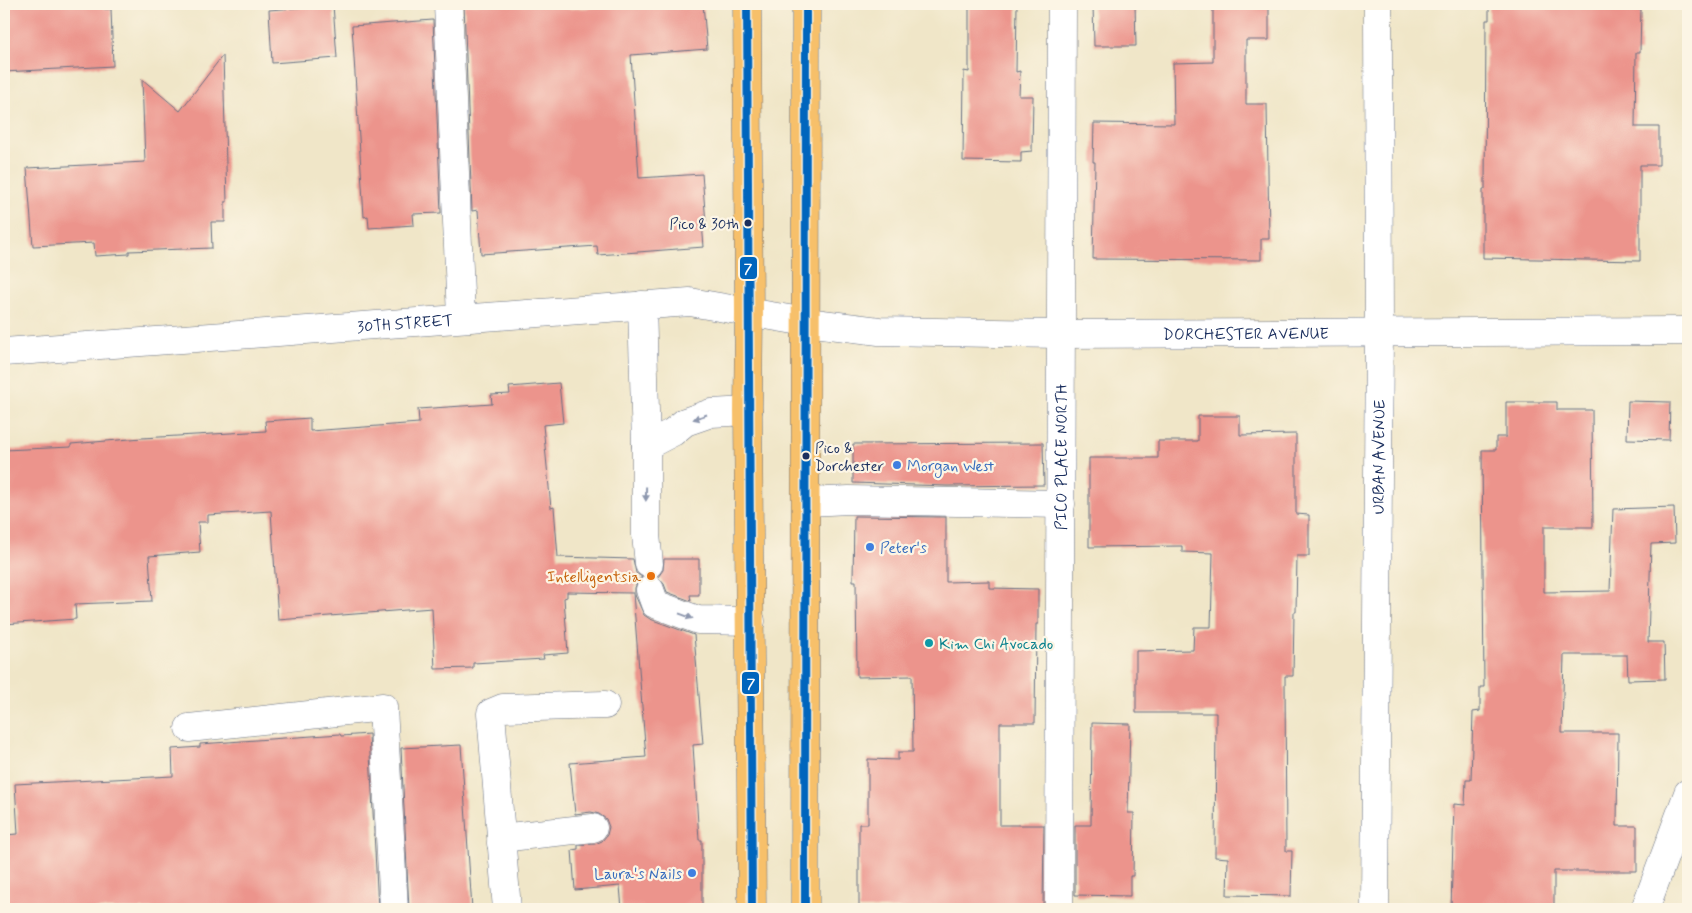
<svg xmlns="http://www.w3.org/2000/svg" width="1692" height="913" viewBox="0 0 1692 913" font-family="Mynerve,sans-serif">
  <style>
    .building { fill: #ec948c }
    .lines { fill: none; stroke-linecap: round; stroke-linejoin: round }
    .minor-casing { stroke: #666f83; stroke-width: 29 }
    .major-casing { stroke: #666f83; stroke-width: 29 }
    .minor { stroke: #fff; stroke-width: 28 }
    .major { stroke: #f7c06b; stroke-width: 28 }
    .bus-1-casing { stroke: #fcf5e5; stroke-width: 11 }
    .bus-1 { stroke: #0065bd; stroke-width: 8 }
    .oneway { fill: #8d97ae }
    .bus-dot { fill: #1b2f5e; stroke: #fcf5e5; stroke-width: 2 }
    .shop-dot { fill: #3f7fe0; stroke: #fcf5e5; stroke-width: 2 }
    .food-dot { fill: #e8710a; stroke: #fcf5e5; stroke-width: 2 }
    .culture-dot { fill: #0f9aa8; stroke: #fcf5e5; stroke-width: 2 }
    .labels { text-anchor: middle; stroke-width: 4.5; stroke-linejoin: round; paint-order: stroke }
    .bus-label { font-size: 15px; fill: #1b2f5e; stroke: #fcf5e5; text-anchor: end }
    .street-label { font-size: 16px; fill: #1b2f5e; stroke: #fcf5e5 }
    .shop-label { font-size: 16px; fill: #366cbe; stroke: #fcf5e5; text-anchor: start }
    .food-label { font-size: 16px; fill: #c56008; stroke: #fcf5e5; text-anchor: end }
    .culture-label { font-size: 16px; fill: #0d838f; stroke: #fcf5e5; text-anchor: start }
    .line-badge { stroke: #fcf5e5; stroke-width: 2 }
    .badge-label { font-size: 14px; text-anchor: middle; font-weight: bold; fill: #fff }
  </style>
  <rect width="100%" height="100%" fill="#fcf5e5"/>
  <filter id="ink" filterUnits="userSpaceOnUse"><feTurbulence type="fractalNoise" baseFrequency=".02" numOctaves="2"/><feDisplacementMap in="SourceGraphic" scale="10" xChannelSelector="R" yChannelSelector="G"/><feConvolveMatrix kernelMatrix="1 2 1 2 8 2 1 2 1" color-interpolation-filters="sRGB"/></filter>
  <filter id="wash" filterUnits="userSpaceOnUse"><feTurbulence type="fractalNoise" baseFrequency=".0096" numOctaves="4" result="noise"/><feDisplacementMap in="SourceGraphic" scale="20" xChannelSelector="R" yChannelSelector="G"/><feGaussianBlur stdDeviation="1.12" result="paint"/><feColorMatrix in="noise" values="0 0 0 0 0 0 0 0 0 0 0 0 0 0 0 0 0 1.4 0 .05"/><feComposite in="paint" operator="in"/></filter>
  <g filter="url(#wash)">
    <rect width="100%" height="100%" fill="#f0e6c8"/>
    <g id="blocks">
      <g class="building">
        <polygon points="4,4 104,4 104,9 111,9 113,66 4,72"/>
        <polygon points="482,4 566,4 566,9 647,4 703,4 707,49 631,55 639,178 702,174 706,223 702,223 704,247 598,255 597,246 481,254 478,210 472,211 464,5"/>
        <polygon points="969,4 1017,4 1016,72 1020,71 1019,96 1033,96 1032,151 1021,152 1021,162 963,161 964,71 969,72"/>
        <polygon points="1093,4 1135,4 1136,46 1094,46"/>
        <polygon points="1213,4 1269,4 1269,40 1246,40 1246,104 1267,104 1269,239 1261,239 1261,260 1093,259 1095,162 1093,162 1094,123 1174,124 1173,63 1213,62"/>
        <polygon points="1489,4 1562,4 1562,6 1641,9 1640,52 1636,52 1635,127 1659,127 1659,165 1640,165 1640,261 1483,258 1483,189 1485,189 1486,20 1489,20"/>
        <polygon points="333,5 337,58 272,63 269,10"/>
        <polygon points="433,20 441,213 413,214 414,225 369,228 368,216 364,217 352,26"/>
        <polygon points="223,55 227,202 225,202 225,222 211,222 212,248 129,251 129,254 95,256 94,243 33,246 27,168 145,162 142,79 180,111"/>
        <polygon points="559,383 563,423 543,425 551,508 554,507 558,557 633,559 636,573 642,577 638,580 635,588 635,595 644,615 650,619 694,635 703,744 693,745 699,840 702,840 702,909 622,909 620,886 575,890 572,850 578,849 578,845 595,844 602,841 607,835 609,827 606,819 599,814 591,812 575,814 570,763 646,757 633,593 567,592 567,597 564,598 568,653 543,655 544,659 473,663 473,668 435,669 432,608 278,620 271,511 208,515 208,522 198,522 200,552 149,556 152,601 75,604 76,619 4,624 4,450 71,447 71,444 142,438 266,431 265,421 310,418 310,431 419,423 418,409 492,404 491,395 510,394 509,387"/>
        <polygon points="1628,401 1670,402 1669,440 1627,439"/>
        <polygon points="1506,402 1557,402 1557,410 1592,410 1593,527 1544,527 1544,592 1610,591 1613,509 1674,507 1675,543 1651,544 1648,642 1664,642 1665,679 1628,680 1627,655 1564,655 1562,733 1618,733 1617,826 1637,826 1637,871 1554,871 1554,909 1451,909 1454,804 1465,805 1466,780 1471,780 1473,712 1480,711 1480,687 1484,687 1482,450 1496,450 1496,437 1506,437"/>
        <polygon points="1198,416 1240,416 1240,435 1296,434 1296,514 1309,515 1309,556 1297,556 1296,612 1294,612 1293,676 1285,676 1286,851 1292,851 1291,896 1227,895 1228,858 1215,857 1216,713 1136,713 1136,651 1193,650 1194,627 1211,627 1213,553 1182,552 1182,546 1089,547 1089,458 1158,458 1158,441 1198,441"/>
        <polygon points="1043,443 1044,485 947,486 853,483 853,444"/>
        <polygon points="854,516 946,517 946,582 989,581 989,588 1038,589 1038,624 1036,624 1035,723 1000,723 1000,825 1044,825 1043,909 859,909 859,824 868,824 868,759 898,760 898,752 913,752 912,676 857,677 856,581 853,581"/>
        <polygon points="664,559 699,559 699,595 690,595 691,601 667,592 664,584 658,577 663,570"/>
        <polygon points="1092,723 1130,724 1128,813 1134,813 1133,876 1130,876 1130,896 1075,895 1075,825 1091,825"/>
        <polygon points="340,734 341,736 369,734 378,909 4,909 4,835 18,834 15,784 173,776 172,749 200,747 200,744"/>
        <polygon points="461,745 472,909 409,909 401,748"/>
      </g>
    </g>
  </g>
  <g filter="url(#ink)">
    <use href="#blocks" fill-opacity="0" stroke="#666f83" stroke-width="1"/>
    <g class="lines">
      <defs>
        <g id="minor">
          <polyline points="448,4 461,318"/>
          <polyline points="642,305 646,446 646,535 649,564"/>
          <path id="s1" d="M4,352L690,302L806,322L879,331L1062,334L1688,331"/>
          <polyline points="646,446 673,432 685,422 711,413 748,411"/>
          <polyline points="807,502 849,500 1061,504"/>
          <polyline points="650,590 655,604 698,620 751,621"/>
          <polyline points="189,728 383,707 394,909"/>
          <polyline points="501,843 505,839 509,837 593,828"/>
          <polyline points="507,909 491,713 503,708 605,705"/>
          <path id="s2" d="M1059,909L1062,4"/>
          <path id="s3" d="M1375,909L1379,333L1378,4"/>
          <polyline points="1645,909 1688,793"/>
        </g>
        <g id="major">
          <polyline points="747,4 749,313 748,411 752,909"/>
          <polyline points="805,909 806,4"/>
        </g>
      </defs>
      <use href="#minor" class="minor-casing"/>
      <use href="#major" class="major-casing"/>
      <use href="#minor" class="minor"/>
      <use href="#major" class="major"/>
      <defs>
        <g id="bus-1">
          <polyline points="747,4 752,909"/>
          <polyline points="805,909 806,4"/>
        </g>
      </defs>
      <use href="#bus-1" class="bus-1-casing"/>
      <use href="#bus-1" class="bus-1"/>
    </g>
    <defs><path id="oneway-solid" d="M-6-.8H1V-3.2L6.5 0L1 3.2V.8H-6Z" transform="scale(1.25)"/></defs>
    <g class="oneway">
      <use href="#oneway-solid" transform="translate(700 417) rotate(161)"/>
      <use href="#oneway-solid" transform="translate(646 494) rotate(91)"/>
      <use href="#oneway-solid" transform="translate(686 616) rotate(20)"/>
    </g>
  </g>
  <g class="bus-dot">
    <circle cx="748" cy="223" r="4.5"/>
    <circle cx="806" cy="456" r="4.5"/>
  </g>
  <g class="shop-dot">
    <circle cx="897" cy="465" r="5"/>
    <circle cx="870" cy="547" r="5"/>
    <circle cx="692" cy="873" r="5"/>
  </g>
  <circle class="food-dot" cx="651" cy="576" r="5"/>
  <circle class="culture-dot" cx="929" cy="643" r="5"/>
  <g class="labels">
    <g class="bus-label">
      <text x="739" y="229">Pico &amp; 30th</text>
      <text x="815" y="453" text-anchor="start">Pico &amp;<tspan x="815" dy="18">Dorchester</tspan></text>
    </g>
    <g class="street-label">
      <text dy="6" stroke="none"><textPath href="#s1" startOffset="402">30TH STREET</textPath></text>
      <text dy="6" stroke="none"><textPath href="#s1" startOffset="1246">DORCHESTER AVENUE</textPath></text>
      <text dy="6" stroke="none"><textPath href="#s2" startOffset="452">PICO PLACE NORTH</textPath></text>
      <text dy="6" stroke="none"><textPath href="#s3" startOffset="452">URBAN AVENUE</textPath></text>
    </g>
    <g class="shop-label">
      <text x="907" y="471">Morgan West</text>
      <text x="880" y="553">Peter's</text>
      <text x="682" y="879" text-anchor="end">Laura's Nails</text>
    </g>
    <g class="food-label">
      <text x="641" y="582">Intelligentsia</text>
    </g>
    <g class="culture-label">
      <text x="939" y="649">Kim Chi Avocado</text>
    </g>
  </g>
  <g class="line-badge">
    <rect x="739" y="256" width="19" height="24" rx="5" fill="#0065bd"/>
    <rect x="741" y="671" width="19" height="24" rx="5" fill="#0065bd"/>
  </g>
  <g class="badge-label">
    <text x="748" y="273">7</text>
    <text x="751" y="688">7</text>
  </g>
  <rect width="1692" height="913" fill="none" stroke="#fcf5e5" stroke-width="20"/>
</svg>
